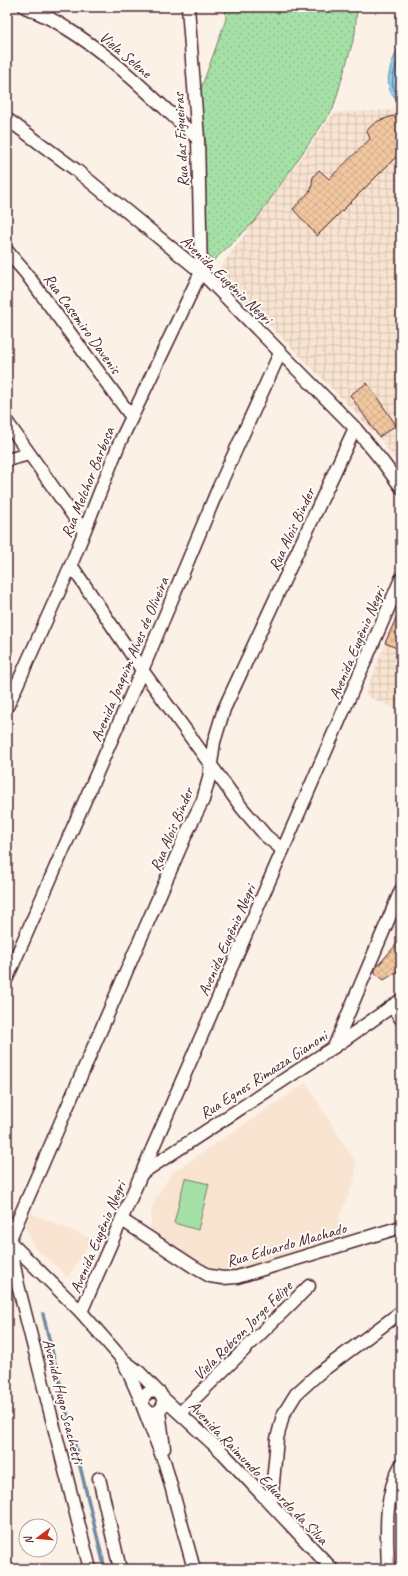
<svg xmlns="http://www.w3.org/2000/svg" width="408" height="1576" viewBox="0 0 408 1576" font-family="Caveat,sans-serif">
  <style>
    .built { fill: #f8e4d1 }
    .industrial { fill: url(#industrial-grid) }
    .grass { fill: url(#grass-dots); stroke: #788068 }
    .pitch { fill: #a5e0a6; stroke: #788068 }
    .water { fill: url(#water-waves); stroke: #728aa0 }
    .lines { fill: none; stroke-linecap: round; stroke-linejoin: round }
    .shore { stroke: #646779; stroke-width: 1 }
    .stream { stroke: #728aa0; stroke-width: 3.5 }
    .building { fill: url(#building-cross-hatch); stroke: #4a1f2b }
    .minor-casing { stroke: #4a1f2b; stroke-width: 15 }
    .minor { stroke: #fdfcf7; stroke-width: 12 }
    .labels { text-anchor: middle; stroke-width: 4; stroke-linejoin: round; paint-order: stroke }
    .street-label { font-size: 16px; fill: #4a1f2b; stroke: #fdfcf7 }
  </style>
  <defs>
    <pattern id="industrial-grid" width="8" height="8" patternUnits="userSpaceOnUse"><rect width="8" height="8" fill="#f8e4d1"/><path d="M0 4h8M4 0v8" fill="none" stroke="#d6c3b4"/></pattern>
    <pattern id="grass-dots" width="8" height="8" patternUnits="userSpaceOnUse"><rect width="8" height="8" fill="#a5e0a6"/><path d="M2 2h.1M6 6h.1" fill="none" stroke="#90c08f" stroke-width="1.8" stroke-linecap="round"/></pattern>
    <pattern id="water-waves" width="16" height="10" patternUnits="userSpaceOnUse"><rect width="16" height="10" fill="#8cd2ee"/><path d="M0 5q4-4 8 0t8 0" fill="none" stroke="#7ab4cc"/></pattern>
    <pattern id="building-cross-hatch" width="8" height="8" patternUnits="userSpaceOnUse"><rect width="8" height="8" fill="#f1c7a0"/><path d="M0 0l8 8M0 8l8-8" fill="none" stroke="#d0aa8a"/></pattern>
  </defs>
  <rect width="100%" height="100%" fill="#fbf1e6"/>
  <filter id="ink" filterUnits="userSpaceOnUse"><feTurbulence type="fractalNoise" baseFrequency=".025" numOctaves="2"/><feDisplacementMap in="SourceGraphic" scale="8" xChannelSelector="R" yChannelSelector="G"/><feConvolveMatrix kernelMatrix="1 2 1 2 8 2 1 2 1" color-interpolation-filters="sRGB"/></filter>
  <g filter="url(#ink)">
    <g class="built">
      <polygon points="306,1083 356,1163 354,1181 339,1218 344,1236 266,1264 221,1276 199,1267 151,1232 151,1214 155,1199 172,1173"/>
      <polygon points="29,1212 92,1239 68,1277 34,1247 25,1227"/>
    </g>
    <g class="industrial">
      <polygon points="394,110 401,127 401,346 397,372 401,378 401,468 380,439 351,408 217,272 334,113"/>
      <polygon points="401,603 401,711 365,695"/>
    </g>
    <polygon class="grass" points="225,7 357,7 355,34 333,109 255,221 213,261 202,247 198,97 226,19"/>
    <polygon class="pitch" points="185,1178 209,1184 198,1230 174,1223"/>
    <g class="water">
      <polygon points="401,13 401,34 398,28 396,15"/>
      <path d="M401,42V101C377,91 393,59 401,42Z"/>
    </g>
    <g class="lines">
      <path class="shore" d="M401,53C397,67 384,86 401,97"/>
      <polyline class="stream" points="43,1314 105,1569"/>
    </g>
    <g class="building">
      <polygon points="393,116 397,119 401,134 401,154 400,153 317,236 293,209 311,190 313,177 319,170 329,179 370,139 367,131 369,128 378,121"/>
      <polygon points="367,383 396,425 379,437 350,395"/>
      <polygon points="401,607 401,650 385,643"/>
      <polygon points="401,939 401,969 384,980 375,973 375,969"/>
    </g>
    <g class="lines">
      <defs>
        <g id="minor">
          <path d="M25,7C39,13 53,19 66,28C115,58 156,101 198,139"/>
          <polyline points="7,119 76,170 201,272 355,428 382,461 401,487"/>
          <polyline points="7,251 25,272 131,416"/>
          <polyline points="7,422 84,531"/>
          <polyline points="7,460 29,454"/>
          <polyline points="71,565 142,670 242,808 266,836 283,850"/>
          <polyline points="7,707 71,565 119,444 201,272 198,139 188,7"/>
          <polyline points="7,978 146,661 218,489 280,353"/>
          <polyline points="392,1006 401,1019"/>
          <polyline points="334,1047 401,890"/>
          <polyline points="142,1173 334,1047 401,1000"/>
          <polyline points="122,1220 194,1267 210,1276 223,1278 237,1277 401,1227"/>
          <polyline points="8,1240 81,1312 123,1360 139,1372 161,1395 164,1400 163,1406 159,1411 153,1413 147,1411 142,1404 144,1395 152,1391 160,1393"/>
          <polyline points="81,1312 401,579"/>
          <polyline points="123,1360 142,1403"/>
          <polyline points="163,1398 223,1453 332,1569"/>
          <polyline points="143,1407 165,1464 194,1569"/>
          <polyline points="159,1411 164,1448"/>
          <polyline points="180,1413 309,1286"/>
          <polyline points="99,1478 120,1569"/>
          <polyline points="271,1504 277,1439 283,1415 296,1394 318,1374 401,1312"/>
          <polyline points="90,1569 18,1285 9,1241 187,832 203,800 209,778 214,742 224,709 355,428"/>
          <path d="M388,1569C387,1534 383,1497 401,1465"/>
        </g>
      </defs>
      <use href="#minor" class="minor-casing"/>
      <use href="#minor" class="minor"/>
    </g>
  </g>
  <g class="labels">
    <g class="street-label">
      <text transform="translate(126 54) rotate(40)" y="6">Viela Selene</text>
      <text transform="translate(180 140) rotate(-93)" y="6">Rua das Figueiras</text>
      <text transform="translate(227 279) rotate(44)" y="6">Avenida Eugênio Negri</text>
      <text transform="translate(83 323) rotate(54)" y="6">Rua Casemiro Davenis</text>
      <text transform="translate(87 482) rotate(-68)" y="6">Rua Melchor Barbosa</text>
      <text transform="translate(291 529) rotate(-65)" y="6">Rua Alois Binder</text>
      <text transform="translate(356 643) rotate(-67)" y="6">Avenida Eugênio Negri</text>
      <text transform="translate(129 659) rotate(-67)" y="6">Avenida Joaquim Alves de Oliveira</text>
      <text transform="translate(171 829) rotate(-67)" y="6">Rua Alois Binder</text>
      <text transform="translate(226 940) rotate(-66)" y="6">Avenida Eugênio Negri</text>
      <text transform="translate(263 1074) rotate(-33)" y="6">Rua Egnes Rimazza Gianoni</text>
      <text transform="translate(97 1237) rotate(-67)" y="6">Avenida Eugênio Negri</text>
      <text transform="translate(286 1244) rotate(-16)" y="6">Rua Eduardo Machado</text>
      <text transform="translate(242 1330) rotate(-45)" y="6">Viela Robson Jorge Felipe</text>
      <text transform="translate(64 1401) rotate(76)" y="6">Avenida Hugo Scachetti</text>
      <text transform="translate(259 1472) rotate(46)" y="6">Avenida Raimundo Eduardo da Silva</text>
    </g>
  </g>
  <rect width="408" height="1576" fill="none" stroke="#fdfcf7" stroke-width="24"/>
  <rect x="12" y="12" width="384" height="1552" fill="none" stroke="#4a1f2b" stroke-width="1.5" filter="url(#ink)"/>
  <g transform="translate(38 1538) rotate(254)"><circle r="19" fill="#fdfcf7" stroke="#b5a4a5"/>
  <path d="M0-3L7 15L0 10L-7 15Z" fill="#c8321e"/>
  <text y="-6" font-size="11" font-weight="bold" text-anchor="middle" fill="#4a1f2b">N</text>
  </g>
</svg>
